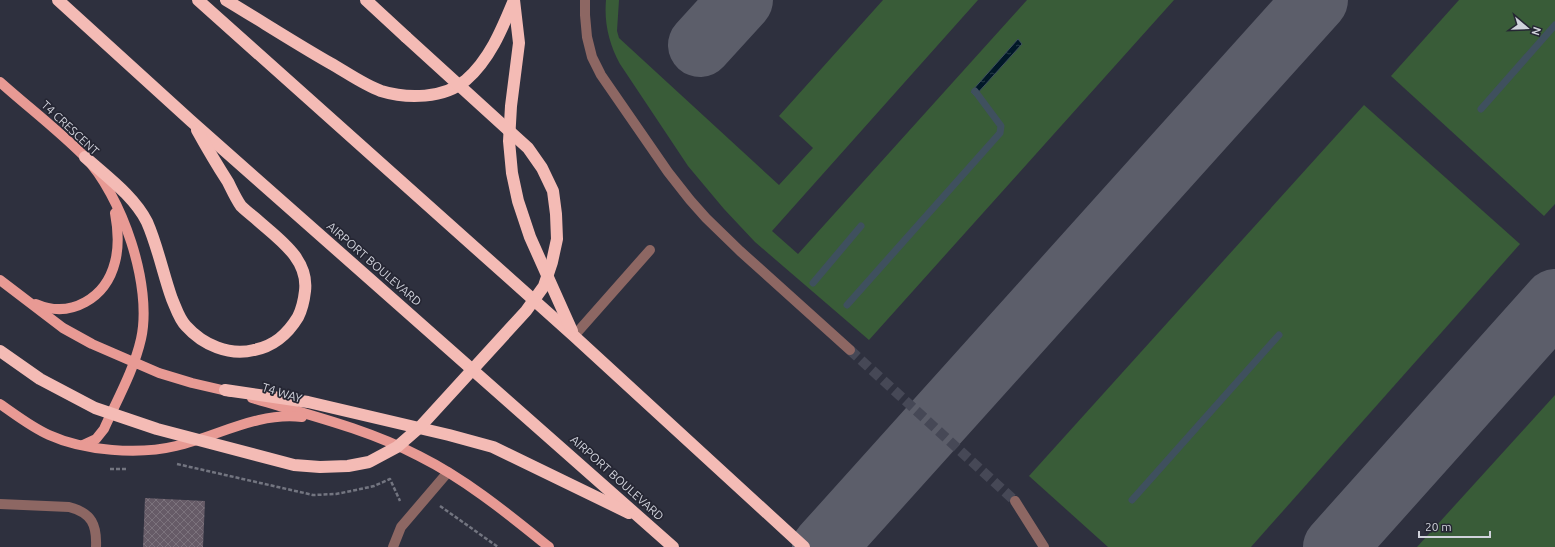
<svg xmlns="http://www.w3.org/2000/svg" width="1555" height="547" viewBox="0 0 1555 547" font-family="Ubuntu,sans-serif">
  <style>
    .grass { fill: #395c38 }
    .water { fill: url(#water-ripples); stroke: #3f505e }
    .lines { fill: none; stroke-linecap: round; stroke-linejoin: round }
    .stream { stroke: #3f505e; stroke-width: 7 }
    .taxiway { stroke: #5c5e6a; stroke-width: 64 }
    .building { fill: url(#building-cross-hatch) }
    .minor-tunnel { stroke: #464856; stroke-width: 10; stroke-dasharray: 10 5; stroke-linecap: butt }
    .path { stroke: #737580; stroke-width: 2.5; stroke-dasharray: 4 2; stroke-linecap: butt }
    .minor { stroke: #8d6763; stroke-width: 10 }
    .major { stroke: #e89a94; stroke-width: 10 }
    .highway { stroke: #f4bbb5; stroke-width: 12 }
    .highway-bridge { stroke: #f4bbb5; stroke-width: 12 }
    .labels { text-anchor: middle; stroke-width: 3.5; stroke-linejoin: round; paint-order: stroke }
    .street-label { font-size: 12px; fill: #d0d2db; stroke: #252633 }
  </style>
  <defs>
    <pattern id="water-ripples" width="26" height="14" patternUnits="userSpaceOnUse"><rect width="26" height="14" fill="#011828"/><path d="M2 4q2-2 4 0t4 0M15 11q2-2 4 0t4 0" fill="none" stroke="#253947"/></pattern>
    <pattern id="building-cross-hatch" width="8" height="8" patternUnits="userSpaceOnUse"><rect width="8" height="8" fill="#665b67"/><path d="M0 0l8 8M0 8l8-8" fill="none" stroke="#7b727c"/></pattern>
  </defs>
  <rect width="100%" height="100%" fill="#2e303e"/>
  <g class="grass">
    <path d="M606,0H619L617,31L619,38L779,185L813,148L779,116L883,0H978L772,231L798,254L1027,0H1174L869,340L755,242L724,209L688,166L620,64C609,44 604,23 606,0Z"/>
    <polygon points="1459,0 1555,0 1555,204 1544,216 1391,76"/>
    <polygon points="1364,105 1520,244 1251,547 1108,547 1029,476"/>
    <polygon points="1555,395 1555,547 1417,547"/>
  </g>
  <polygon class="water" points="1018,39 1022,44 975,96 971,92"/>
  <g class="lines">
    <g class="stream">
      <polyline points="1481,109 1555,25"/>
      <polyline points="813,283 861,226"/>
      <polyline points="847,305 1000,133 1001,126 975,91"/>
      <polyline points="1132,500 1279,335"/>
    </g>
    <g class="taxiway">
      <polyline points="700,45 741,0"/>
      <polyline points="824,547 1316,0"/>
      <polyline points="1335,547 1555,301"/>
    </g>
  </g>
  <polygon class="building" points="145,498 205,501 203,547 143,547"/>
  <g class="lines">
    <polyline class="minor-tunnel" points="850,350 1015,501"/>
    <g class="path">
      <polyline points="177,464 313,495 336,494 356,490 374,486 390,479 400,501"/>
      <polyline points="110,469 128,469"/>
      <polyline points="440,506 498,547"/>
    </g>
    <g class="minor">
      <polyline points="585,0 585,15 587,37 592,57 601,75 668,172 690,200 706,218 740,251 850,350"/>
      <polyline points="574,336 650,250"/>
      <polyline points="1015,501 1044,547"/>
      <path d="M0,504L69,507C92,513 97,525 96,547"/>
      <polyline points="393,547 401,527 448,472"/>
    </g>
    <g class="major">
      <path d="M0,82C28,107 58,130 84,156C122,195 153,286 141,339C134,370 117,400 104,429L96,439L83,445"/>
      <polyline points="0,280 63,328 92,344 159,373 192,383 231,392"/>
      <path d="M36,304C71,319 106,298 115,262C119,247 118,229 115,213"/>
      <path d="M252,398C309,415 367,429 419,456C467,480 508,514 549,547"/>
      <path d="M0,404C16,415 31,427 49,435C84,451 139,455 176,446C219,436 256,412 302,417"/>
    </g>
    <g class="highway">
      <polyline points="58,0 191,121 673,547"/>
      <polyline points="198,0 574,336 804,547"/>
      <path d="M226,0C261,21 295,43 330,63C346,72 364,85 381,91C407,99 444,99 466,80C490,59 502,29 514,0"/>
      <polyline points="366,0 406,37"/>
      <polyline points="514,0 519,43 511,106 509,141 512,173 518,201 530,237 572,331"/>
      <path d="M85,157C106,176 134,196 147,222C158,247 163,274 172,299C176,308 179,319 186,326C203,345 229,356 254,350C274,346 287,335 298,317C302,309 304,300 305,291C309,258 277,238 255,218C250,214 245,210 241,206C236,199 232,190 228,182C217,165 207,148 197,130"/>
      <polyline points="225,390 308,402 449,435 493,447 629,513"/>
    </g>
    <polyline class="highway-bridge" points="0,351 40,379 95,408 157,429 294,465 320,467 348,466 369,462 397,447 420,427 526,311 544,286 552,262 557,239 556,214 553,191 542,168 528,148 406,37"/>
  </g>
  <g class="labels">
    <g class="street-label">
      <text transform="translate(70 128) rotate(43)" y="4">T4 CRESCENT</text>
      <text transform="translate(374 264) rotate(41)" y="4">AIRPORT BOULEVARD</text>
      <text transform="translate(282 393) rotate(17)" y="4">T4 WAY</text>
      <text transform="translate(617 478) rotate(42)" y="4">AIRPORT BOULEVARD</text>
    </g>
  </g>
  <g transform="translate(1527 28) rotate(109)" stroke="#252633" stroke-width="3" paint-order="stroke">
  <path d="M0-3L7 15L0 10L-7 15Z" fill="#d0d2db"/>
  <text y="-6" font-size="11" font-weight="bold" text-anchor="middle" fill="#d0d2db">N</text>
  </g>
  <path d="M1419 531v6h71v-6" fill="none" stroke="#d0d2db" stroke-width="2"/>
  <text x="1425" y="531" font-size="12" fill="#d0d2db" stroke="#252633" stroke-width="3" paint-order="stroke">20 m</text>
</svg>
